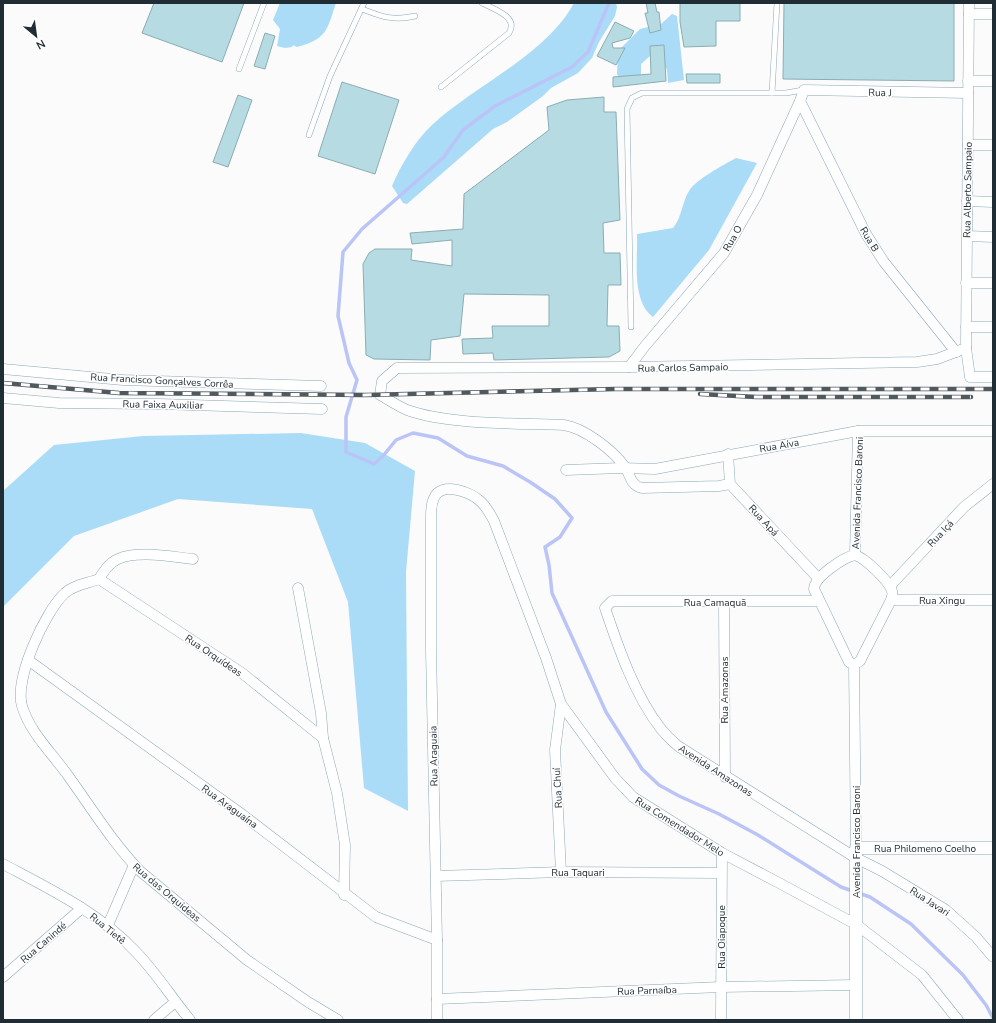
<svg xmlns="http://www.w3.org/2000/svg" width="996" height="1023" viewBox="0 0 996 1023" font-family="'Nunito Sans',sans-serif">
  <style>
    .green { fill: #aadcf7 }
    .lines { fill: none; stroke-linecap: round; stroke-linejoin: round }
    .stream { stroke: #bbc4f6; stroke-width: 3.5 }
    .building { fill: #b6dbe2; stroke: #8aadb4 }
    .service-casing { stroke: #8ba8b8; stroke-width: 6 }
    .minor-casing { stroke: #8ba8b8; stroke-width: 11 }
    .tertiary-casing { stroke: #8ba8b8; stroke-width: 13 }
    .service { stroke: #fff; stroke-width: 5 }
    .minor { stroke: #fff; stroke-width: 10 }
    .tertiary { stroke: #fff; stroke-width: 12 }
    .rail-casing { stroke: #4f595e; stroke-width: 4.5 }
    .rail { stroke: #fff; stroke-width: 3; stroke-dasharray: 9; stroke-linecap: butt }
    .labels { text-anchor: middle; stroke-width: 3; stroke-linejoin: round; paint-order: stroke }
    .street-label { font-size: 10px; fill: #212d34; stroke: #fff }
  </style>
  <rect width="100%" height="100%" fill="#fbfbfb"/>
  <g class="green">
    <path d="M280,3H336C327,30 327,39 297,47L293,45L292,47L285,48L277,46L280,29L273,20Z"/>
    <path d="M574,3H616L617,7L615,16L599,42L592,58L578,73L551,88L543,96L507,122L493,129L407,204L403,203L392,186C401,165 415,141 432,125C474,86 546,55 574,3Z"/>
    <polygon points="672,14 677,16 684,80 668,83 667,70 658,49 641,64 641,80 625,86 617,74 618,51 640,29 661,24"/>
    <path d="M736,158L757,163L709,250L653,317C631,300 638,260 637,234L673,228C682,217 682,202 689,191C695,180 725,164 736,158Z"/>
    <polygon points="301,433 365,443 415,471 406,572 408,811 364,788 348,602 312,509 178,499 74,536 3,607 3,491 54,445 143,436"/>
  </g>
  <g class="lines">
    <polyline class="stream" points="609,3 588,52 572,67 495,106 463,130 443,158 362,229 343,252 338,316 349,363 357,380 346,417 346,452 374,464 383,456 396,440 413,433 438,438 467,456 503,466 530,482 555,499 572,518 560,537 545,547 549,565 552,593 606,712 642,769 659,785 679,796 719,814 758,835 841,887 870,897 911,924 963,975 986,1005 993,1018"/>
  </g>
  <g class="building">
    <polygon points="154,3 244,3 222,62 142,33"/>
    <polygon points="646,3 655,3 657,12 659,12 661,30 650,33 645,13 648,13"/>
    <polygon points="680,3 740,3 740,21 716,21 716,46 684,47 680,22"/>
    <polygon points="784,3 954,3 954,81 783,79"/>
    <polygon points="615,22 634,31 630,38 612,43 613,48 625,48 616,65 597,56"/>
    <polygon points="265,33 275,36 265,69 254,66"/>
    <polygon points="664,45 666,81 613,87 613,77 651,74 650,46"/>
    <polygon points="686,74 720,74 720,83 687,83"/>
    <polygon points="342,82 399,100 375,174 318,156"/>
    <polygon points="238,95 252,100 228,167 213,162"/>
    <polygon points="604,97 604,112 616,112 620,220 603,223 604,253 620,253 621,285 608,285 607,326 619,326 620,351 609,357 494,360 493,353 463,354 462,339 493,338 492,326 549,326 549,295 464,294 460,336 431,340 430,360 374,359 366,355 363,264 369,253 375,249 412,249 411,260 452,266 452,240 412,244 410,233 463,229 464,194 549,130 547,107 567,100"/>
  </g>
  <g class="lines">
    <defs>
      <g id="service">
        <path d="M362,9C382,17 394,21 415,16"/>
        <polyline points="239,69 264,3"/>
        <path d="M441,87L509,33C519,17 494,9 482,3"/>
        <polyline points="772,93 777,3"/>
        <polyline points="309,135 330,76 364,3"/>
        <polyline points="631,327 627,109 632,98 642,93 786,93 803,90"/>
      </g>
      <g id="minor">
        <polyline points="969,3 966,348 970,377 993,377"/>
        <polyline points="969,14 993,14"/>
        <polyline points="968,81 993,81"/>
        <polyline points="800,101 804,90 968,93"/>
        <polyline points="968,145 993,145"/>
        <polyline points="967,201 993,202"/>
        <polyline points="967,236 993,237"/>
        <polyline points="966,283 993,283"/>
        <polyline points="966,327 993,327"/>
        <polyline points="629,367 645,346 724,253 757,195 800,101 866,234 884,262 956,352"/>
        <polyline points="3,369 123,380 321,386"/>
        <polyline points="3,398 59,403 159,404 322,409"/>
        <polyline points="728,454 730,484 818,578"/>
        <polyline points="566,470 621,468 655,469 858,431 993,431"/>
        <path d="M730,484L719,486L642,488C630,485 631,476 625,467C613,450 584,428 564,425C518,423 449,425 407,410C398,406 389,400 380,395L382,381L397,368L629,367L917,362L937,359L966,348"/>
        <path d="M855,555C865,558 889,581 892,591C893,594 892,597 891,600L860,661L854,665L849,662L814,589C814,577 844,557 855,555Z"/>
        <polyline points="855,555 858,431"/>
        <path d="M99,579C89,583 73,585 65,593C45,611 14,679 22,706C30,733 53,754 69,777C92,809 113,843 140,871L247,960L308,1002L338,1020"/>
        <polyline points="99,579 242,673 323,738"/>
        <path d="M99,579C104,571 109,563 118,559C137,550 173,557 193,559"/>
        <polyline points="890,586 964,507 993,484"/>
        <polyline points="298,588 321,713 323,738 337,793 345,845 344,895"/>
        <polyline points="891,600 993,600"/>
        <path d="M819,601H612L605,608C619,649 634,694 661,729C666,735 672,741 678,746L856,858L882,871L946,910L976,937L993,957"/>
        <polyline points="724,603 725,777"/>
        <polyline points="28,660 243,815 376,917 437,940"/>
        <polyline points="854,665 856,848"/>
        <polyline points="561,704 555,750 561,872"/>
        <path d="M3,864C50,889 100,913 137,953C157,974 172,998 190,1020"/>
        <polyline points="436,876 561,872 720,873"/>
        <polyline points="108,925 134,865"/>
        <polyline points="3,977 82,908"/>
        <polyline points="437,999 721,987 856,985"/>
        <polyline points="154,1020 175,1002"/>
        <path d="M437,1020V940L431,650V517C431,511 431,504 434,498C441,481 471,492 480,501C487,507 490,514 494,521L546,658L561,704L615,778L633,797L722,853L781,884L857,925L922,975L958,1020"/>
        <polyline points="721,1020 722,853"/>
      </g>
      <polyline id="tertiary" points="856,1020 856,848 993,848"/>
    </defs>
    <use href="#service" class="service-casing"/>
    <use href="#minor" class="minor-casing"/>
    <use href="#tertiary" class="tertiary-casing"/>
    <use href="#service" class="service"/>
    <use href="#minor" class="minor"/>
    <use href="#tertiary" class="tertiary"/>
    <defs>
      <g id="rail">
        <polyline points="3,383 119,393 366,395 615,389 993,389"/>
        <polyline points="700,394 756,397 971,397"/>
      </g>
    </defs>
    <use href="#rail" class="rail-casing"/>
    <use href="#rail" class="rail"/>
  </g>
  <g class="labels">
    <g class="street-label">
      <text transform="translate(880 92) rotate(1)" y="4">Rua J</text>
      <text transform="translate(967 190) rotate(-89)" y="4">Rua Alberto Sampaio</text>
      <text transform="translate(732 238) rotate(-60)" y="4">Rua O</text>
      <text transform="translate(870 239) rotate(59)" y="4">Rua B</text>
      <text transform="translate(683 367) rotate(-1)" y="4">Rua Carlos Sampaio</text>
      <text transform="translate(162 380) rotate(3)" y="4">Rua Francisco Gonçalves Corrêa</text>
      <text transform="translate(163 404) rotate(1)" y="4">Rua Faixa Auxiliar</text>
      <text transform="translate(779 445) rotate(-10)" y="4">Rua Aíva</text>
      <text transform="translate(857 493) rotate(-88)" y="4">Avenida Francisco Baroni</text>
      <text transform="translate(764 520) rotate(47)" y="4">Rua Apá</text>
      <text transform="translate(940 533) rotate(-47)" y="4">Rua Içá</text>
      <text x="942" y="604">Rua Xingu</text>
      <text x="715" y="606">Rua Camaquã</text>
      <text transform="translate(214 655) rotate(34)" y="4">Rua Orquídeas</text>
      <text transform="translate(724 690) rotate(-90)" y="4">Rua Amazonas</text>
      <text transform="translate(433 756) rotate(-91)" y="4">Rua Araguaia</text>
      <text transform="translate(716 770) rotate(33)" y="4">Avenida Amazonas</text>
      <text transform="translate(557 788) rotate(-93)" y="4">Rua Chuí</text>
      <text transform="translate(230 806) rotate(36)" y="4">Rua Araguaína</text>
      <text transform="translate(680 826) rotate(32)" y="4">Rua Comendador Melo</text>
      <text transform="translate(856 842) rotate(-90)" y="4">Avenida Francisco Baroni</text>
      <text x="925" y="852">Rua Philomeno Coelho</text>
      <text x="578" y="876">Rua Taquari</text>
      <text transform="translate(167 892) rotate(40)" y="4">Rua das Orquideas</text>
      <text transform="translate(930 901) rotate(33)" y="4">Rua Javari</text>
      <text transform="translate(108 928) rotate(39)" y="4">Rua Tietê</text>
      <text transform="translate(721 937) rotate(-90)" y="4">Rua Oiapoque</text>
      <text transform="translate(43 942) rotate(-41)" y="4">Rua Canindé</text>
      <text transform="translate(647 990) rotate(-2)" y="4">Rua Parnaíba</text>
    </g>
  </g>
  <rect width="996" height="1023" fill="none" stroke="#212d34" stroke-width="8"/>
  <g transform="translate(36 36) rotate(151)" stroke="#ffffff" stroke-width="3" paint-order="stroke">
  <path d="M0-3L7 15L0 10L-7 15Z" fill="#212d34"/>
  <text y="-6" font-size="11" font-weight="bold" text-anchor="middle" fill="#212d34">N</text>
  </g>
</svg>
